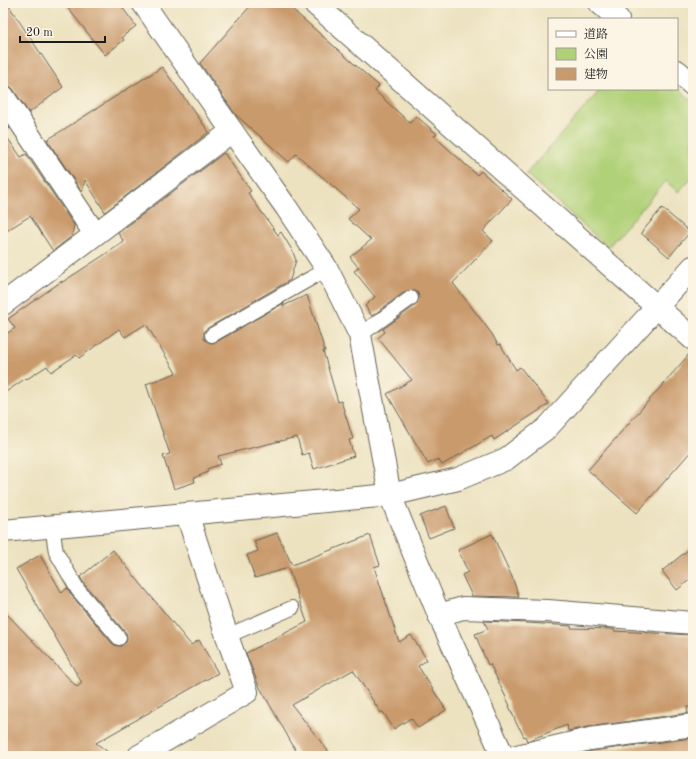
<svg xmlns="http://www.w3.org/2000/svg" width="696" height="759" viewBox="0 0 696 759" font-family="'Old Standard TT','Noto Serif JP',serif">
  <style>
    .green { fill: #b1d179; stroke: #66764a }
    .building { fill: #c99a6c }
    .lines { fill: none; stroke-linecap: round; stroke-linejoin: round }
    .lane-casing { stroke: #656155; stroke-width: 16 }
    .street-casing { stroke: #656155; stroke-width: 24 }
    .lane { stroke: #fff; stroke-width: 14 }
    .street { stroke: #fff; stroke-width: 22 }
  </style>
  <rect width="100%" height="100%" fill="#fcf5e5"/>
  <filter id="ink" filterUnits="userSpaceOnUse"><feTurbulence type="fractalNoise" baseFrequency=".025" numOctaves="2"/><feDisplacementMap in="SourceGraphic" scale="8" xChannelSelector="R" yChannelSelector="G"/><feConvolveMatrix kernelMatrix="1 2 1 2 8 2 1 2 1" color-interpolation-filters="sRGB"/></filter>
  <filter id="wash" filterUnits="userSpaceOnUse"><feTurbulence type="fractalNoise" baseFrequency=".012" numOctaves="4" result="noise"/><feDisplacementMap in="SourceGraphic" scale="16" xChannelSelector="R" yChannelSelector="G"/><feGaussianBlur stdDeviation="0.9" result="paint"/><feColorMatrix in="noise" values="0 0 0 0 0 0 0 0 0 0 0 0 0 0 0 0 0 1.4 0 .05"/><feComposite in="paint" operator="in"/></filter>
  <g filter="url(#wash)">
    <rect width="100%" height="100%" fill="#ece2c0"/>
    <polygon class="green" points="677,87 693,102 693,176 678,192 666,181 608,247 526,174 601,89 677,89"/>
    <g id="blocks">
      <g class="building">
        <polygon points="3,3 7,3 63,87 29,113 13,89 9,85 3,84"/>
        <polygon points="64,3 119,3 136,26 122,37 124,40 105,55"/>
        <polygon points="253,3 285,3 379,86 375,91 410,123 416,116 437,134 434,136 477,175 481,171 512,199 483,231 493,241 453,283 492,334 498,345 500,344 516,370 520,367 549,404 494,440 492,436 442,465 438,459 428,464 387,394 412,380 378,338 385,332 383,329 416,305 419,298 418,293 414,290 406,291 372,316 365,306 375,297 354,271 359,268 350,257 371,240 348,219 359,209 296,154 289,162 236,115 200,63"/>
        <polygon points="162,67 209,132 105,212 85,180 82,192 47,140"/>
        <polygon points="3,119 10,128 4,133 21,157 26,154 74,225 72,236 53,251 30,216 3,233"/>
        <polygon points="224,153 251,191 248,193 278,235 281,232 292,250 296,260 290,280 208,328 204,331 204,339 208,342 212,343 216,342 284,303 283,306 307,295 325,351 323,351 338,402 341,401 353,439 349,440 354,456 314,469 309,453 302,455 297,437 218,456 221,464 207,469 208,472 194,478 195,482 174,489 163,456 170,454 146,384 176,373 146,324 125,337 119,329 79,358 76,355 51,372 47,366 27,379 26,378 3,394 3,336 15,328 8,319 62,281 61,283 124,242 118,233"/>
        <polygon points="662,208 690,232 669,257 641,233"/>
        <polygon points="692,351 693,449 637,513 588,470"/>
        <polygon points="446,506 454,528 429,538 420,516"/>
        <polygon points="277,533 292,565 370,535 380,565 374,567 399,642 411,635 427,660 418,666 446,710 418,728 411,718 394,729 383,712 381,713 353,670 292,705 332,756 299,756 258,684 246,653 307,622 288,568 255,578 247,555 258,551 254,541"/>
        <polygon points="492,534 512,577 519,597 472,596 462,575 468,572 458,550"/>
        <polygon points="693,546 693,577 677,590 662,571"/>
        <polygon points="113,550 191,645 199,640 218,673 96,743 113,756 3,756 3,610 77,687 82,683 16,569 40,555 62,593 67,588 72,596 113,644 117,646 121,646 127,641 127,637 126,633 85,585 80,577"/>
        <polygon points="484,621 528,623 571,626 571,628 614,629 614,631 693,635 693,707 687,707 688,713 588,727 568,731 567,725 527,741 525,736 524,737 519,727 518,727 509,706 510,706 490,664 488,665 475,634 488,629"/>
        <polygon points="692,738 693,756 572,756 592,751"/>
      </g>
    </g>
  </g>
  <g filter="url(#ink)">
    <use href="#blocks" fill-opacity="0" stroke="#656155" stroke-width="1"/>
    <g class="lines">
      <defs>
        <g id="lane">
          <polyline points="212,335 327,269"/>
          <polyline points="360,335 411,298"/>
          <polyline points="52,526 56,552 78,590 119,638"/>
          <polyline points="227,636 292,608"/>
        </g>
        <g id="street">
          <polyline points="143,3 232,131 286,207 327,269 360,335 390,495 439,615 503,756"/>
          <polyline points="314,3 693,339"/>
          <polyline points="600,3 618,19"/>
          <polyline points="677,71 693,85"/>
          <polyline points="3,96 95,234"/>
          <polyline points="3,304 232,131"/>
          <polyline points="3,531 390,495 458,479 506,459 547,428 693,267"/>
          <polyline points="439,615 463,608 548,611 693,623"/>
          <polyline points="139,756 247,692 227,636 187,514"/>
          <polyline points="517,756 590,739 693,725"/>
        </g>
      </defs>
      <use href="#lane" class="lane-casing"/>
      <use href="#street" class="street-casing"/>
      <use href="#lane" class="lane"/>
      <use href="#street" class="street"/>
    </g>
  </g>
  <rect width="696" height="759" fill="none" stroke="#fcf5e5" stroke-width="16"/>
  <rect x="548" y="18" width="130" height="72" fill="#fcf5e5" stroke="#a29e95"/>
  <rect x="556" y="31" width="20" height="6" fill="#ffffff" stroke="#a29e95"/>
  <text x="584" y="38" font-size="12" fill="#1c1c1c">道路</text>
  <rect x="556" y="48" width="20" height="12" fill="#b1d179" stroke="#a29e95"/>
  <text x="584" y="58" font-size="12" fill="#1c1c1c">公園</text>
  <rect x="556" y="68" width="20" height="12" fill="#c99a6c" stroke="#a29e95"/>
  <text x="584" y="78" font-size="12" fill="#1c1c1c">建物</text>
  <path d="M20 36v6h85v-6" fill="none" stroke="#1c1c1c" stroke-width="2"/>
  <text x="26" y="36" font-size="12" fill="#1c1c1c" stroke="#fcf5e5" stroke-width="3" paint-order="stroke">20 m</text>
</svg>
